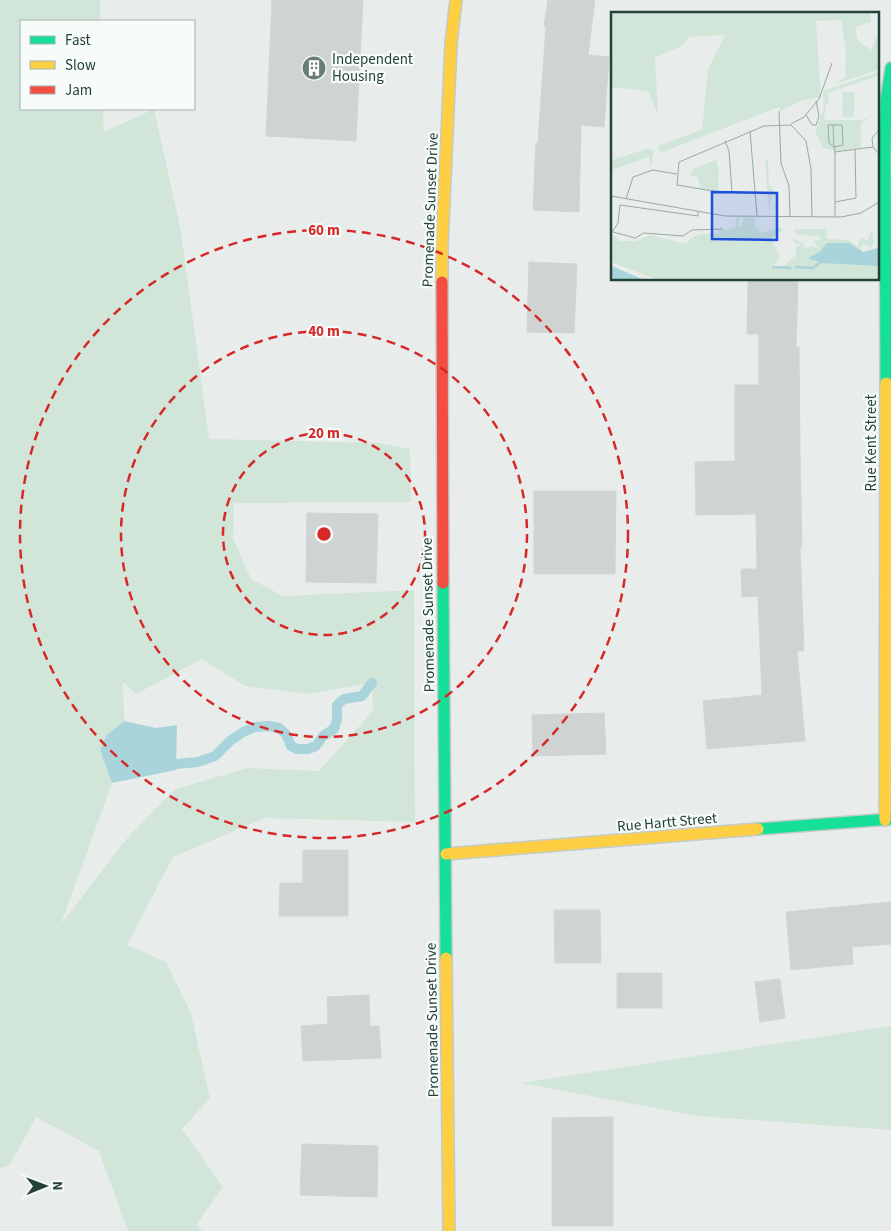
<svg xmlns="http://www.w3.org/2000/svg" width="891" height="1231" viewBox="0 0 891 1231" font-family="'Source Sans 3',sans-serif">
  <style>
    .green { fill: #d1e6d8; fill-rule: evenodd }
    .water { fill: #a9d4db }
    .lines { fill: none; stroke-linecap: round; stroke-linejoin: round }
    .stream { stroke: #a9d4db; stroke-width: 10 }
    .building { fill: #cfd4d2; stroke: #d1d6d4 }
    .fast-casing { stroke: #c3cbc8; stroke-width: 14 }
    .slow-casing { stroke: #c3cbc8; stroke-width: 14 }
    .jam-casing { stroke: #c3cbc8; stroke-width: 14 }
    .fast { stroke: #16e098; stroke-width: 11 }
    .slow { stroke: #ffcf43; stroke-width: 11 }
    .jam { stroke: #f24e42; stroke-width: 11 }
    .ring { fill: none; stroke: #d62828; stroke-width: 2.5; stroke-dasharray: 9 6 }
    .labels { text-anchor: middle; stroke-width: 4.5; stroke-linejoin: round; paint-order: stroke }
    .poi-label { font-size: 15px; fill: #24423a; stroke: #f7fbf9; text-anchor: start }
    .street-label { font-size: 15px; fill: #24423a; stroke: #f7fbf9 }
    .inset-river { fill: none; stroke: #a9d4db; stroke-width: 2.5 }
    .inset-road { fill: none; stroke: #9aa9a4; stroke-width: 1 }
    .view { fill: #1d4ed8; fill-opacity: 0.15; stroke: #1d4ed8; stroke-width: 2.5 }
    .inset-edge { fill: none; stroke: #24423a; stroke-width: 2.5 }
    .centre { fill: #d62828; stroke: #f7fbf9; stroke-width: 2.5 }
    .ring-label { font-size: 15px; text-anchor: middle; font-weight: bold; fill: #d62828; stroke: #f7fbf9; stroke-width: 4.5; stroke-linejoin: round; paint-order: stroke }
  </style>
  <rect width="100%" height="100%" fill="#e8edeb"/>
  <g class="green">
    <path d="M0,0H100V21H21V109H103L104,132L154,109L181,231L209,439L380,443L410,449L411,502L234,503L233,538L251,579L283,596L414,590L415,822L265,818L173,857L127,945L166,962L191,1013L210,1098L182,1129L223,1187L196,1225L203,1231H128L99,1151L36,1117L10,1165L0,1168ZM202,659L245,686L308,694L372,683L373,711L319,771L248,768L175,789L128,837L61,924L112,783L100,750L107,735L124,721L123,682L136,694Z"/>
    <polygon points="891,1026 891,1130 698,1116 521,1083"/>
  </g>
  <polygon class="water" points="124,721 156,728 177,725 176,770 112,783 100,750 107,735"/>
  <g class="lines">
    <polyline class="stream" points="176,764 198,762 215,756 230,741 243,732 255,727 269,726 279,728 286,734 291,746 297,749 308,749 316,746 323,736 334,729 337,719 337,705 344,699 362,696 372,683"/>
  </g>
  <g class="building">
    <polygon points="272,0 363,0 356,141 266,136"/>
    <polygon points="548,0 595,0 588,55 609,57 604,127 581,125 579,212 533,210 536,143 538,143 546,26 544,26"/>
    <polygon points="529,262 577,264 574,333 527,332"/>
    <polygon points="748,279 798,279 796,347 799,347 800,454 802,547 800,547 804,651 797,651 805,741 707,749 703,701 762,695 758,596 742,597 741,569 757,569 756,514 696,515 695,462 735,461 735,385 759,385 759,334 747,334"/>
    <polygon points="534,491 616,491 615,574 534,574"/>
    <polygon points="307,513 378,514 376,583 306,582"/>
    <polygon points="604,713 606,754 533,756 532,715"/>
    <polygon points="303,850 348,850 348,916 279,916 280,883 303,883"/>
    <polygon points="891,902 891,944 852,947 853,964 791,970 786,912"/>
    <polygon points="554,910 600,910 601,963 555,963"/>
    <rect x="617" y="973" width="45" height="35"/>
    <polygon points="780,979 785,1018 760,1022 755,982"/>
    <polygon points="369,995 370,1026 379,1026 381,1058 303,1061 301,1026 328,1024 327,997"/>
    <polygon points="613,1117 613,1226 552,1226 552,1118"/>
    <polygon points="302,1144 378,1146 377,1197 300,1195"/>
  </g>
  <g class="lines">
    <defs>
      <g id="fast">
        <polyline points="886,383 885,155 886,100 891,68"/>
        <polyline points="443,583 446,958"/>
        <polyline points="758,829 891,819"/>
      </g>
      <g id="slow">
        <polyline points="442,282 442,246 451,44 456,0"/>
        <polyline points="885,820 886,383"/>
        <polyline points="446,854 758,829"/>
        <polyline points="446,958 449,1231"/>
      </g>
      <polyline id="jam" points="442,282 443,583"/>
    </defs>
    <use href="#fast" class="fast-casing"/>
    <use href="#slow" class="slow-casing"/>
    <use href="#jam" class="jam-casing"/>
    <use href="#fast" class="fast"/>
    <use href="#slow" class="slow"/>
    <use href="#jam" class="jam"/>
  </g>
  <g class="ring">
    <circle cx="324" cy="534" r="101"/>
    <circle cx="324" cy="534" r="203"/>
    <circle cx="324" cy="534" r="304"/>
  </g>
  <defs>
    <symbol id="building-disc" viewBox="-11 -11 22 22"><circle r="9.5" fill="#697e78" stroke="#f7fbf9"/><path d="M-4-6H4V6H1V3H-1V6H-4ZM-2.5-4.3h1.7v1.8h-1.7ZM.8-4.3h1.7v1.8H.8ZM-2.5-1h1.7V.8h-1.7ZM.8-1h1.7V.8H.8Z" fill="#fff"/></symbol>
  </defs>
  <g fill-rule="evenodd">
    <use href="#building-disc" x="300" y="54" width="28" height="28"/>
  </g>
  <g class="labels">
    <g class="poi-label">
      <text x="332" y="64">Independent<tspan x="332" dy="17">Housing</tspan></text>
    </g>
    <g class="street-label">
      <text transform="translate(430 210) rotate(-88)" y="5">Promenade Sunset Drive</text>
      <text transform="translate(871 443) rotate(-90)" y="5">Rue Kent Street</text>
      <text transform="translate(428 615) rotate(-91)" y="5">Promenade Sunset Drive</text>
      <text transform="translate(667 822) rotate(-5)" y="5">Rue Hartt Street</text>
      <text transform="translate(432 1020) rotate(-91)" y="5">Promenade Sunset Drive</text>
    </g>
  </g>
  <g transform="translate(611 12)">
    <rect width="268" height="268" fill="#e8edeb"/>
    <path d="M4,0H259L260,10L244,15L247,29L260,38L267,22V58L224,72L234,65L235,39L230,8L205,9L210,85L190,89L169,99V95L165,96L49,141L46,134L91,118L97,57L114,23L79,25L69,35L44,45L47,103L37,79L0,75V3ZM267,60V64L217,81L218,89L215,93L213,108H250L264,103L250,110V136L226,139L211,135L204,118L213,97L212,79ZM232,80H244L243,105H231ZM38,136L43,138L40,155L38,145L0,158V144L1,148ZM105,148L108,158L107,180L89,177L87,165L79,163L83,156ZM154,148H157L158,173L162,175L158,200ZM132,205L144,206V214L150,221L168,215L173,218L160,226L169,246L161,255L174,253L185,243V235L190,232L183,231L182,226L192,231L194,237L200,234L208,237L202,229L209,228V225L185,222L183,217H216V227L237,228L247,235L249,226L256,228L261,219L263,232L260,235L252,232L249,236L252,240L267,236V267H45L0,250V221L9,229H25L39,223L75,232L81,225L90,222L107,221V219L124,216L125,206H128L127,215L131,214Z" fill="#d1e6d8"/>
    <path d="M216,231H239L252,240L267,236V254L211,251L197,246L209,240ZM0,254H1L31,267H0Z" fill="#a9d4db"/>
    <path class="inset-river" d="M161,255L180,256M184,255L202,256L210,250"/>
    <path class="inset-road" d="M168,99L170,151L178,174L179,204M195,103L201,113H205L208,104L205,89M180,112L193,105L208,87L221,51M222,113H231L232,133L223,135L218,131L217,113H222L223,135L224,140M268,118L261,126L262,135L268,142M139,119L146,204M114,129L118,139L121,180M145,181L107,180L66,173L68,150L153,114L180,113L195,129L200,157L201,205M0,184L114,204L230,205L250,201L268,190M15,187L22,165L42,158L66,162M224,190L245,186L244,137M9,193L87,204V200M224,205V140L262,135M1,220L7,211L9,193M2,220L24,226L33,221L72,224L81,218L112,217"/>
    <path class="view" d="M101,180L166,181V228L101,227Z"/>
    <rect width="268" height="268" class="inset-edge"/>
  </g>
  <circle cx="324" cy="534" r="8" class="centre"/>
  <g class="ring-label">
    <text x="324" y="235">60 m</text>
    <text x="324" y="336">40 m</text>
    <text x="324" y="438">20 m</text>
  </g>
  <rect x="20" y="20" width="175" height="90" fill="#f7fbf9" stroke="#a3b1ad"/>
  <rect x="30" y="36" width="25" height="8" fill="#16e098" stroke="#a3b1ad"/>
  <text x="65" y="45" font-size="15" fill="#24423a">Fast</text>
  <rect x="30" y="61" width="25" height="8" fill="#ffcf43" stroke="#a3b1ad"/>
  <text x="65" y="70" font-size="15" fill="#24423a">Slow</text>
  <rect x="30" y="86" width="25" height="8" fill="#f24e42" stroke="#a3b1ad"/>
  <text x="65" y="95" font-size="15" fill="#24423a">Jam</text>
  <g transform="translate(45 1186) rotate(89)" stroke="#f7fbf9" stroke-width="4" paint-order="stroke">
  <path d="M0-4L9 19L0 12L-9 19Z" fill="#24423a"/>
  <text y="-8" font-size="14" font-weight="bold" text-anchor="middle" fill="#24423a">N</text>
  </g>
</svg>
